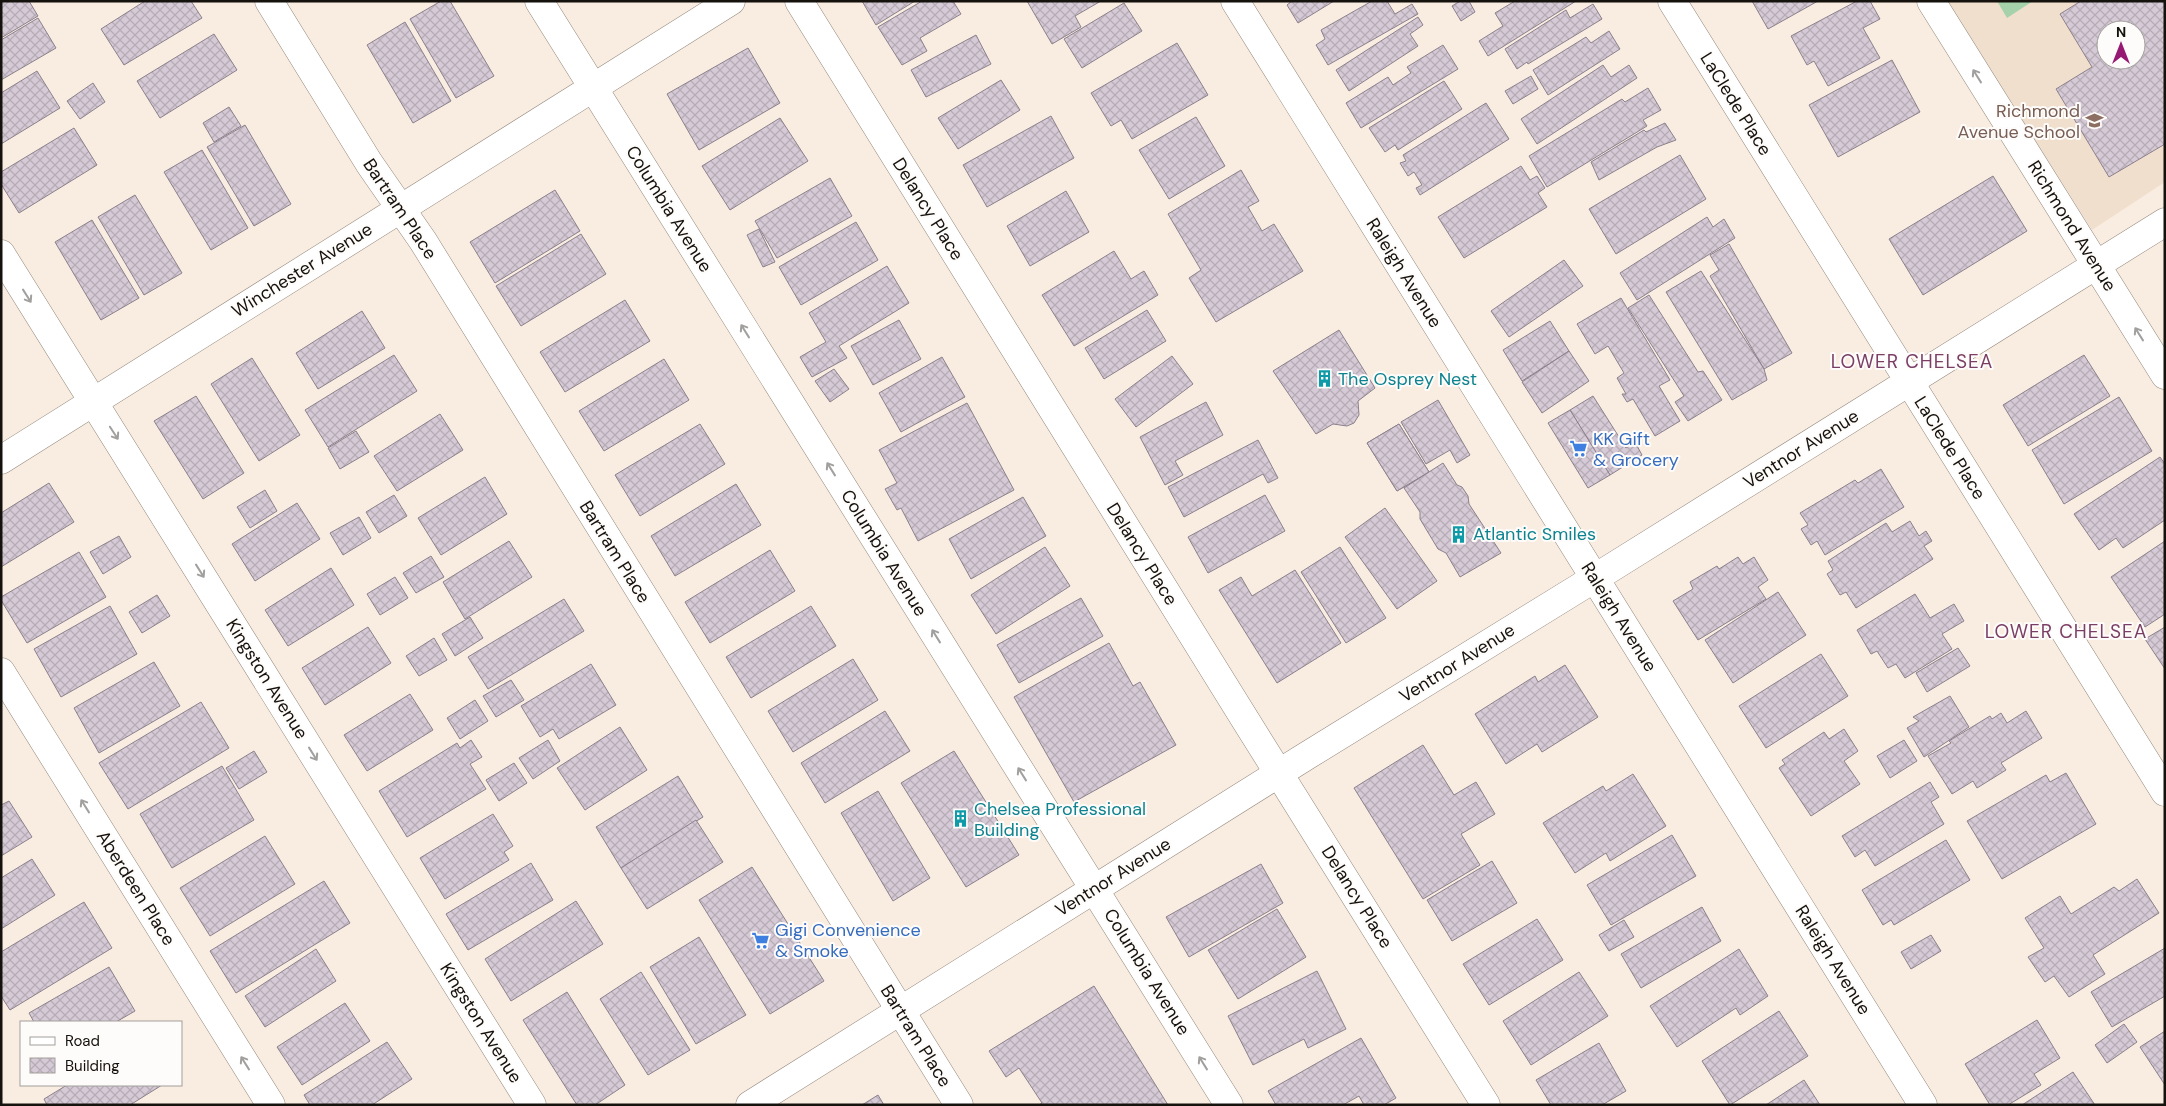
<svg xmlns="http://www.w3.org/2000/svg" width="2166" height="1106" viewBox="0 0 2166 1106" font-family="'DM Sans',sans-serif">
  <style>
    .built { fill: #f1dfce; fill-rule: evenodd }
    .green { fill: #a5d2ab }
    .building { fill: url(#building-cross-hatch); stroke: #8c818c; fill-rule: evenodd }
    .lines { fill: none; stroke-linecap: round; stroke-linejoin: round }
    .street-casing { stroke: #94897e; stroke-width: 29 }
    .primary-casing { stroke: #94897e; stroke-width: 29 }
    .street { stroke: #fff; stroke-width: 28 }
    .primary { stroke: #fff; stroke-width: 28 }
    .oneway { stroke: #a1a09e }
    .labels { text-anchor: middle; stroke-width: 4; stroke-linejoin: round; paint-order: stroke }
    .street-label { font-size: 18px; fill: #15110d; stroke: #fefcfa }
    .education-label { font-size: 18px; fill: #785e54; stroke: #fefcfa; text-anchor: end }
    .culture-label { font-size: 18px; fill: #0d838f; stroke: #fefcfa; text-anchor: start }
    .shop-label { font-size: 18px; fill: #366cbe; stroke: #fefcfa; text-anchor: start }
    .neighbourhood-label { font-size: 19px; letter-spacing: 1px; fill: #7b3e65; stroke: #fefcfa }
  </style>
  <defs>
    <pattern id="building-cross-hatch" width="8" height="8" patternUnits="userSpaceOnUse" patternTransform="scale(1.25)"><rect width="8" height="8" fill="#d5cad6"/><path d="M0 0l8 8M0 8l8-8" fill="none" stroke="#b6acb6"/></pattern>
  </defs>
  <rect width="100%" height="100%" fill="#f9ede1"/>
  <path class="built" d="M1947,1H2165V182L2092,230ZM2106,30H2136V60H2106Z"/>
  <polygon class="green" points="1997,1 2033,1 2007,18"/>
  <g class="building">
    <polygon points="1,1 29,1 38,16 1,38"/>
    <polygon points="145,1 191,1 202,18 124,65 101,29"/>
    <polygon points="441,1 450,1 494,76 456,98 410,19"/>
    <polygon points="862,1 915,1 876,25"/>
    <polygon points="922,1 953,1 961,14 920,38 927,51 902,65 878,27"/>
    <polygon points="1027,1 1101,1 1075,16 1081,27 1052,44"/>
    <polygon points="1292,1 1334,1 1298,23 1287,5"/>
    <polygon points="1372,1 1387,1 1395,14 1412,4 1418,14 1328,65 1316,45 1325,39 1321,30"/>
    <polygon points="1460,1 1469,1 1475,12 1461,21 1452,6"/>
    <polygon points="1515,1 1576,1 1488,56 1479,41 1503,26 1495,13"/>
    <polygon points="1752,1 1818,1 1768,29"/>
    <polygon points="1857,1 1870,1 1880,19 1863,28 1880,58 1828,86 1814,61 1807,65 1791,36"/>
    <path d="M2081,1H2165V144L2109,177L2056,89L2092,67L2060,14ZM2106,30H2136V60H2106Z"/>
    <polygon points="1124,3 1142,31 1082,68 1064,39"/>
    <polygon points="1593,4 1602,19 1528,64 1527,62 1517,69 1505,49 1566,10 1570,18"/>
    <polygon points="1418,17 1423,25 1410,34 1418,46 1349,91 1336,70"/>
    <polygon points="38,18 56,48 1,80 1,40"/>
    <polygon points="405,22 451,101 413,123 367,45"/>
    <polygon points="1609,31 1620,49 1548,95 1533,70 1586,37 1591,43"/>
    <polygon points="214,34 237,70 160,118 137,81"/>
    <polygon points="976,35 991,64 926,97 911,70"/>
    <polygon points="1177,43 1208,95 1132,139 1121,120 1111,126 1091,93"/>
    <polygon points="1443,45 1458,69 1361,128 1346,103 1388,77 1393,85 1411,73 1407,67"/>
    <polygon points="748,48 780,103 699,150 667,94"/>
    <polygon points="1892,60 1920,112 1838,157 1809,105"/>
    <polygon points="1603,65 1611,77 1629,65 1637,78 1537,144 1521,119"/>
    <polygon points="37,71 60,108 1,144 1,93"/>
    <polygon points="1531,76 1538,89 1513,104 1505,91"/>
    <polygon points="1001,80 1020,110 958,149 938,118"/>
    <polygon points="1444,81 1462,109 1398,150 1395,145 1385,152 1369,128"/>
    <polygon points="93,83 105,102 80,119 67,101"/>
    <polygon points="1648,88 1661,110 1643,120 1647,126 1547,187 1529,156 1622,99 1625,102"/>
    <polygon points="1486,103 1509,139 1420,195 1416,188 1422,185 1414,172 1408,176 1400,163 1406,161 1403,155"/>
    <polygon points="229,107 241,126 214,142 203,123"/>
    <polygon points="1051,116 1074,158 987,207 963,165"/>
    <polygon points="1196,117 1225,166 1169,199 1139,150"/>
    <polygon points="780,118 808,161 730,210 702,166"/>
    <polygon points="1665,123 1676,140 1657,147 1599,180 1591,162 1644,130 1646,132"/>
    <polygon points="245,125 291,204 254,226 207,147"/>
    <polygon points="74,128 97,165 19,213 1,184 1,172"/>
    <polygon points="202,150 248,228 211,250 164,172"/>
    <polygon points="1680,155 1706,199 1616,254 1589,209"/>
    <polygon points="1521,166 1530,180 1537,176 1545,188 1538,193 1547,207 1464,258 1438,217"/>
    <polygon points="1241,170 1259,201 1248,207 1262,231 1274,224 1303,271 1216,322 1189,278 1201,270 1168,214"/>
    <polygon points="1993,176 2027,231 1923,295 1889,239"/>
    <polygon points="830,178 852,216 777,258 755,221"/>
    <polygon points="555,190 580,231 495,283 470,242"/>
    <polygon points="1066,191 1089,232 1030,266 1007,226"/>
    <polygon points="135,195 182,273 144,295 98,217"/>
    <polygon points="1707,217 1713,227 1724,219 1735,238 1637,300 1620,273"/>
    <polygon points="92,220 139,298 101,320 55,242"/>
    <polygon points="856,222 878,260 801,305 779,267"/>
    <polygon points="759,229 775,262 763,267 747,235"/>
    <polygon points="581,234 606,274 521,326 496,286"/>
    <polygon points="1729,244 1792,353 1764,369 1710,276 1719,270 1710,255"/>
    <polygon points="1114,251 1131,279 1144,271 1158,295 1074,346 1042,295"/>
    <polygon points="1564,260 1583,286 1509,337 1491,311"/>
    <polygon points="887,266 909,303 839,346 847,358 812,377 800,357 826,342 809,313"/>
    <polygon points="1701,271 1764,369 1767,380 1732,400 1666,292"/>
    <polygon points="1649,295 1698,372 1703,371 1722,400 1688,421 1675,402 1684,396 1628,308"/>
    <polygon points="1621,298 1670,380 1659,386 1680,421 1655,436 1633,399 1627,402 1622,394 1626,394 1617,378 1624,373 1608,346 1595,354 1577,324"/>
    <polygon points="625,300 650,341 565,392 540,352"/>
    <polygon points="1147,310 1166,341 1104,379 1085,348"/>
    <polygon points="362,311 385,348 318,389 296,353"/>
    <polygon points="899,320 921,359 873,385 851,346"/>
    <polygon points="1550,321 1569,351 1522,381 1503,350"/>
    <polygon points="1339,330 1375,388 1358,401 1359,415 1354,423 1347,426 1333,424 1316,434 1273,371"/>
    <polygon points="1569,351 1589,381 1542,413 1522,382"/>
    <polygon points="394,355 417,391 328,447 305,410"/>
    <polygon points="2084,355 2110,396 2028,446 2003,405"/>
    <polygon points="1172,356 1193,384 1136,427 1115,399"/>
    <polygon points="942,357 965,397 901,432 879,393"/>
    <polygon points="252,358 300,435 259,461 211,384"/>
    <polygon points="664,359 689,400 604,451 579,411"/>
    <polygon points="834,369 849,389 830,402 815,381"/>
    <polygon points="196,396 244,473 203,499 154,421"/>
    <polygon points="1593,396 1626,448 1635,442 1642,455 1610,475 1570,410"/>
    <polygon points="2119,397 2152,451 2064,504 2032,450"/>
    <polygon points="1438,400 1470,455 1457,463 1450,450 1426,464 1401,422"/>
    <polygon points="1206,402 1223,435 1175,461 1183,475 1165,485 1140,437"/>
    <polygon points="967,403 1014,490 918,541 901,508 897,510 885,489 897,483 879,450"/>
    <polygon points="1570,410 1610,475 1588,488 1548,423"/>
    <polygon points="440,414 463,450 397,491 374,456"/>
    <polygon points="700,424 725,464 640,516 615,475"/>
    <polygon points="1399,424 1429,472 1397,491 1367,443"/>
    <polygon points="1399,424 1429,472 1397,491 1367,443"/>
    <polygon points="356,431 369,452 340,469 328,448"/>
    <polygon points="1258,440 1278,478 1268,483 1263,474 1184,517 1168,487"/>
    <polygon points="2160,457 2165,464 2165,520 2123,548 2116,538 2099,550 2074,514"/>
    <polygon points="1443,463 1457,485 1462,487 1468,496 1469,504 1501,553 1460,577 1446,553 1438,549 1420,519 1420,512 1404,488"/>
    <polygon points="1881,469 1904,507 1825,555 1817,541 1811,545 1801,529 1808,525 1800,513 1855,480 1858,483"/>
    <polygon points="485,477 507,514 441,555 418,518"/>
    <polygon points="49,483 74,522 1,567 1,513"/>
    <polygon points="736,484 761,525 675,576 651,536"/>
    <polygon points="265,490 277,511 250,528 237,507"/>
    <polygon points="394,495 407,516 379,533 366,512"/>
    <polygon points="1265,495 1285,531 1208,573 1188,537"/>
    <polygon points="1023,497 1046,536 971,579 949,539"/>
    <polygon points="297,503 320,539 255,581 232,544"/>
    <polygon points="1385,508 1437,581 1397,609 1345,537"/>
    <polygon points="359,517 371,538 343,555 330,533"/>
    <polygon points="1910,521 1919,536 1926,531 1932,541 1924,546 1933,559 1856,608 1846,592 1840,595 1827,574 1833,570 1828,561 1886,523 1892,532"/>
    <polygon points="119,536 131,557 103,574 90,552"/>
    <polygon points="509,541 532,577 465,619 443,582"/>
    <polygon points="2165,541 2165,614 2145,627 2111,577"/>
    <polygon points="1045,547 1070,586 996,634 971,595"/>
    <polygon points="1340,547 1386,618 1346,643 1301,572"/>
    <polygon points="770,550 795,591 710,643 685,602"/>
    <polygon points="79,552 106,597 27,643 1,600 1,597"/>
    <polygon points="431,556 444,577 416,593 403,573"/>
    <polygon points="1738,557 1743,564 1754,557 1768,580 1758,587 1766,599 1698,640 1673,601 1693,589 1690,582 1717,566 1719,569"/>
    <polygon points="331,568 354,605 288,646 265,610"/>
    <polygon points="1295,570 1341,643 1277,683 1219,590 1241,577 1252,596"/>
    <polygon points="395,577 408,598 380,615 367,594"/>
    <polygon points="1778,592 1806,635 1733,683 1705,640"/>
    <polygon points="1915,594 1930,618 1954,604 1964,621 1942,634 1952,649 1905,678 1896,664 1888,668 1877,651 1871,654 1857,630"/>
    <polygon points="157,595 170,616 142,633 129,612"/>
    <polygon points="1081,598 1103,636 1019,683 997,645"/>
    <polygon points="564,599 584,631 488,689 468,657"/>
    <polygon points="110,606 137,654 61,697 34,649"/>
    <polygon points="811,606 836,646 751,698 726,657"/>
    <polygon points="470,617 483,638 455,656 442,634"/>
    <polygon points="368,627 391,663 325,705 302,668"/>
    <polygon points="2165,627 2165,669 2145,639"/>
    <polygon points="434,638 447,660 419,676 406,656"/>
    <polygon points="1109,643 1133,686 1140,682 1176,745 1074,802 1014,697"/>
    <polygon points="1958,648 1970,666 1927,692 1916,673"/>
    <polygon points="1821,654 1848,696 1766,748 1739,706"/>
    <polygon points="853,659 878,700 793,752 768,711"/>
    <polygon points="154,662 180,706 99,753 74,708"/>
    <polygon points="591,664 616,705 559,739 553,729 540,737 521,706"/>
    <polygon points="1565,665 1598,717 1542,752 1537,744 1506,764 1475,714 1535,676 1538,682"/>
    <polygon points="511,680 524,700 496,717 483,696"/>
    <polygon points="410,694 433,730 367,771 344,735"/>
    <polygon points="1950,696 1969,727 1924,757 1907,728 1919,721 1913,717"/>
    <polygon points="475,700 488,721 460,739 447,718"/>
    <polygon points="201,702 229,748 128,809 99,763"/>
    <polygon points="885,711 910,751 825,803 801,763"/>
    <polygon points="2026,711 2042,738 2001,763 2006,770 1977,788 1973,781 1952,794 1928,756 1951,743 1949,741 1990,716 1992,719 2001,713 2007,723"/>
    <polygon points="620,727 647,770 585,810 557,768"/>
    <polygon points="1844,729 1858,751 1844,761 1860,784 1811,816 1779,768 1785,764 1782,760 1824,732 1829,739"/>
    <polygon points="471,740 482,757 470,764 486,789 407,837 379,791 457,743 460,748"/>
    <polygon points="548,740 560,761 533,779 519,758"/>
    <polygon points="1904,740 1917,761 1890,778 1877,756"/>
    <polygon points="1423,745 1454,795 1476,782 1495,814 1461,834 1480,865 1423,899 1354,788"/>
    <polygon points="254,751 267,772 239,789 226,768"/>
    <polygon points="954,751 1019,855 966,887 901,783"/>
    <polygon points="514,763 527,783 499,801 486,780"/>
    <polygon points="222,766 254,820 172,868 140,814"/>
    <polygon points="2066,773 2096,824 2002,879 1967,821 2046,775 2050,782"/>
    <polygon points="1633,774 1666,826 1610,861 1606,853 1575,873 1543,823 1603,786 1606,791"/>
    <polygon points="678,776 703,817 621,868 596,827"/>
    <polygon points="1930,782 1939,797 1931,802 1944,824 1875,866 1865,850 1855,857 1842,836"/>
    <polygon points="878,791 930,878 893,901 841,813"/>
    <polygon points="9,801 32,837 1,856 1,805"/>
    <polygon points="493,814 513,846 504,852 509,860 445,899 420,858"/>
    <polygon points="696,820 723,862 647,909 621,868"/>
    <polygon points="1672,835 1696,876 1611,925 1587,885"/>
    <polygon points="265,836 295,884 210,936 180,888"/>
    <polygon points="1946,840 1970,880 1894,925 1891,920 1883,925 1862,890"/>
    <polygon points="32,859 55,895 1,929 1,878"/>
    <polygon points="1492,861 1517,903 1452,941 1427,900"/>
    <polygon points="531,863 553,900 468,950 446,914"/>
    <polygon points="1261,864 1283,903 1189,957 1166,917"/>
    <polygon points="752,867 824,981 770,1014 699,900"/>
    <polygon points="2137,879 2159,913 2093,955 2105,974 2069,997 2054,976 2045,982 2028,957 2044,948 2025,918 2060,896 2071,914 2114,887 2119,891"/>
    <polygon points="324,881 350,923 236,993 210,951"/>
    <polygon points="576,901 603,944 511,1001 485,959"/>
    <polygon points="84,902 112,948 10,1010 1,996 1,952"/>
    <polygon points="1702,907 1721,941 1641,988 1621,954"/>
    <polygon points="1277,909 1306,957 1238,999 1208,950"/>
    <polygon points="1537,919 1563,960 1489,1005 1463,964"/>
    <polygon points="1624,920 1634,937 1609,951 1599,935"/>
    <polygon points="1931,935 1941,951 1911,969 1901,952"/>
    <polygon points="699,937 746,1015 696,1044 650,967"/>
    <polygon points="2165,948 2165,996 2112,1027 2091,992"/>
    <polygon points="316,949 336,981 265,1027 245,996"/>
    <polygon points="1739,949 1768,996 1740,1015 1736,1008 1677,1047 1650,1006"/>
    <polygon points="109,967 135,1011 116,1022 34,1022 29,1013"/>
    <polygon points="1317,971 1346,1029 1308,1048 1304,1039 1253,1065 1228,1016"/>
    <polygon points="641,972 690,1050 648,1075 600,999"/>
    <polygon points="1579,972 1608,1016 1531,1065 1503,1021"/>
    <polygon points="1094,986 1168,1105 1039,1105 1042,1103 1019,1068 1006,1077 989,1051"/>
    <polygon points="567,992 625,1085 595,1105 577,1105 523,1020"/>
    <polygon points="345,1003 370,1041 302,1085 277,1047"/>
    <polygon points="1779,1011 1808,1056 1730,1105 1702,1061"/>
    <polygon points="2037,1020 2060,1058 2034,1074 2041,1085 2008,1105 1990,1105 1965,1064"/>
    <polygon points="2124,1024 2137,1042 2107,1063 2095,1045"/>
    <polygon points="2165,1031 2165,1085 2140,1047"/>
    <polygon points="1361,1038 1396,1098 1384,1105 1364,1105 1359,1096 1343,1105 1276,1105 1268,1091"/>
    <polygon points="387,1042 412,1079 372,1105 310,1105 304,1095"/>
    <polygon points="1599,1043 1626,1091 1602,1105 1551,1105 1536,1080"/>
    <polygon points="2073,1072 2095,1105 2022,1105"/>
    <polygon points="1804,1080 1820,1105 1766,1105"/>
    <polygon points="67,1085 162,1085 130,1105 47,1105 44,1099"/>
    <polygon points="878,1095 884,1105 862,1105"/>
  </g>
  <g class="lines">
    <defs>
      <g id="street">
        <polyline points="269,1 369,163 423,241 959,1105"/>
        <polyline points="539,1 1229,1105"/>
        <polyline points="799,1 1246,721 1486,1105"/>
        <polyline points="1235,1 1923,1105"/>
        <polyline points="1672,1 2165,792"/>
        <polyline points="1931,1 2165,375"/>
        <polyline points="1,254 532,1105"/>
        <polyline points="1,460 731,1"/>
        <polyline points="1,672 271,1105"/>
      </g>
      <polyline id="primary" points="750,1105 1308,755 1595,578 2165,222"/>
    </defs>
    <use href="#street" class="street-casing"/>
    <use href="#primary" class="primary-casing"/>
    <use href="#street" class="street"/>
    <use href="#primary" class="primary"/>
  </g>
  <defs><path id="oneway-shaft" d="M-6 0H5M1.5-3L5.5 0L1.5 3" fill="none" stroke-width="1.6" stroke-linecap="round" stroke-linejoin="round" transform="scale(1.25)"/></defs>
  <g class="oneway">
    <use href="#oneway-shaft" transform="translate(1977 76) rotate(-122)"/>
    <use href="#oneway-shaft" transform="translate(27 296) rotate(58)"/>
    <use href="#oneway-shaft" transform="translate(745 331) rotate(-122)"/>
    <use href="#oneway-shaft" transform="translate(2139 334) rotate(-122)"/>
    <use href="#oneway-shaft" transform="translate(114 433) rotate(57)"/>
    <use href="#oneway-shaft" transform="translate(831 469) rotate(-122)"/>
    <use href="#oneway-shaft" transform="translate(200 571) rotate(58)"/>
    <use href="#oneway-shaft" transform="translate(936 636) rotate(-122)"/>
    <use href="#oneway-shaft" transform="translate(313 754) rotate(58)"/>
    <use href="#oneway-shaft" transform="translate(1022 774) rotate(-122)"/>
    <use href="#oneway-shaft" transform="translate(85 806) rotate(-122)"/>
    <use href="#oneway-shaft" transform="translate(245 1063) rotate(-122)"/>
    <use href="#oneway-shaft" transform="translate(1203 1063) rotate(-122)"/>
  </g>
  <defs>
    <symbol id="school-bare" viewBox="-9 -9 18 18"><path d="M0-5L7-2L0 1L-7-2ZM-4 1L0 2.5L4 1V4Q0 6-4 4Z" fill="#8d6e63" stroke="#fefcfa" stroke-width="2.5" paint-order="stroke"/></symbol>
    <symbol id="building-bare" viewBox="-9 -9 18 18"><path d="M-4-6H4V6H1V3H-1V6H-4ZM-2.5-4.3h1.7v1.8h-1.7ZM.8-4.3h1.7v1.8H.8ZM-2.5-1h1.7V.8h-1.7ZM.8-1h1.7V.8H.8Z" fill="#0f9aa8" stroke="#fefcfa" stroke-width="2.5" paint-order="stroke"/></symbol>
    <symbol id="supermarket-bare" viewBox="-9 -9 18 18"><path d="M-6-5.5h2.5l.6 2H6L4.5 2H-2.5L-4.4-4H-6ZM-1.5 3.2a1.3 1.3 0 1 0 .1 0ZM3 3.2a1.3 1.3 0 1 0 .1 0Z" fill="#3f7fe0" stroke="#fefcfa" stroke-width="2.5" paint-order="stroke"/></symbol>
  </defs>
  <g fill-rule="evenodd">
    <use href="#school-bare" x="2082" y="108" width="25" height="25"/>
    <use href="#building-bare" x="1312" y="366" width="25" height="25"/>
    <use href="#supermarket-bare" x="1566" y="436" width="25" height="25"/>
    <use href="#building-bare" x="1446" y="522" width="25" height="25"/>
    <use href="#building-bare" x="948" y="806" width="25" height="25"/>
    <use href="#supermarket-bare" x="748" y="928" width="25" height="25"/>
  </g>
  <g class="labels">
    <g class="street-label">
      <text transform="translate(1736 104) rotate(58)" y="6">LaClede Place</text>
      <text transform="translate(400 209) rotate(56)" y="6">Bartram Place</text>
      <text transform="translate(669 209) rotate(58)" y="6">Columbia Avenue</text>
      <text transform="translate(928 209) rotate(58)" y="6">Delancy Place</text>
      <text transform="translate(2072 226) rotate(58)" y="6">Richmond Avenue</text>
      <text transform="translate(302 270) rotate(-32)" y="6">Winchester Avenue</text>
      <text transform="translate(1404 273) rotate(58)" y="6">Raleigh Avenue</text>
      <text transform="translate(1950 448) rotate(58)" y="6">LaClede Place</text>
      <text transform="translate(1801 449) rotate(-32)" y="6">Ventnor Avenue</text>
      <text transform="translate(615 552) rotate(58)" y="6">Bartram Place</text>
      <text transform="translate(884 553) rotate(58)" y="6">Columbia Avenue</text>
      <text transform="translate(1142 554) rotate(58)" y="6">Delancy Place</text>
      <text transform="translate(1619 617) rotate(58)" y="6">Raleigh Avenue</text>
      <text transform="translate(1457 663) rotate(-32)" y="6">Ventnor Avenue</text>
      <text transform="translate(267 679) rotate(58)" y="6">Kingston Avenue</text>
      <text transform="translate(1113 877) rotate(-32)" y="6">Ventnor Avenue</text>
      <text transform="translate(136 888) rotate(58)" y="6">Aberdeen Place</text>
      <text transform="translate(1357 897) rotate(58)" y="6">Delancy Place</text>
      <text transform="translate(1833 960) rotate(58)" y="6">Raleigh Avenue</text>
      <text transform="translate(1147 972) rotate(58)" y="6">Columbia Avenue</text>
      <text transform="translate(481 1023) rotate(58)" y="6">Kingston Avenue</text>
      <text transform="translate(916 1036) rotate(58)" y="6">Bartram Place</text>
    </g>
    <g class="education-label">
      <text x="2080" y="117">Richmond<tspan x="2080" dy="21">Avenue School</tspan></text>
    </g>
    <g class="culture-label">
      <text x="1338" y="385">The Osprey Nest</text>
      <text x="1473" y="540">Atlantic Smiles</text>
      <text x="974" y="815">Chelsea Professional<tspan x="974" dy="21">Building</tspan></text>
    </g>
    <g class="shop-label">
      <text x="1593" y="445">KK Gift<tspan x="1593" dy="21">&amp; Grocery</tspan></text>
      <text x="775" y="936">Gigi Convenience<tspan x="775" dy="21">&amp; Smoke</tspan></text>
    </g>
    <g class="neighbourhood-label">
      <text x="1912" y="368">LOWER CHELSEA</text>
      <text x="2066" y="638">LOWER CHELSEA</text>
    </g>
  </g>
  <rect width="2166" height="1106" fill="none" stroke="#15110d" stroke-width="5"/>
  <rect x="20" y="1021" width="162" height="65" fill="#fefcfa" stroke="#a19e9b"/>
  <rect x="30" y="1037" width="25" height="8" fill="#ffffff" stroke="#a19e9b"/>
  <text x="65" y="1046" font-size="15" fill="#15110d">Road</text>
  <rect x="30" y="1058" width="25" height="15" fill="url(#building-cross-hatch)" stroke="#a19e9b"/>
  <text x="65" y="1071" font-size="15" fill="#15110d">Building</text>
  <g transform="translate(2121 45)"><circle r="24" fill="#fefcfa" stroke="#a19e9b"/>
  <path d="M0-4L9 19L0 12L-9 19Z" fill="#961973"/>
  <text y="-8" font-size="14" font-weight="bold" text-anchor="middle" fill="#15110d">N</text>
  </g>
</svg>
